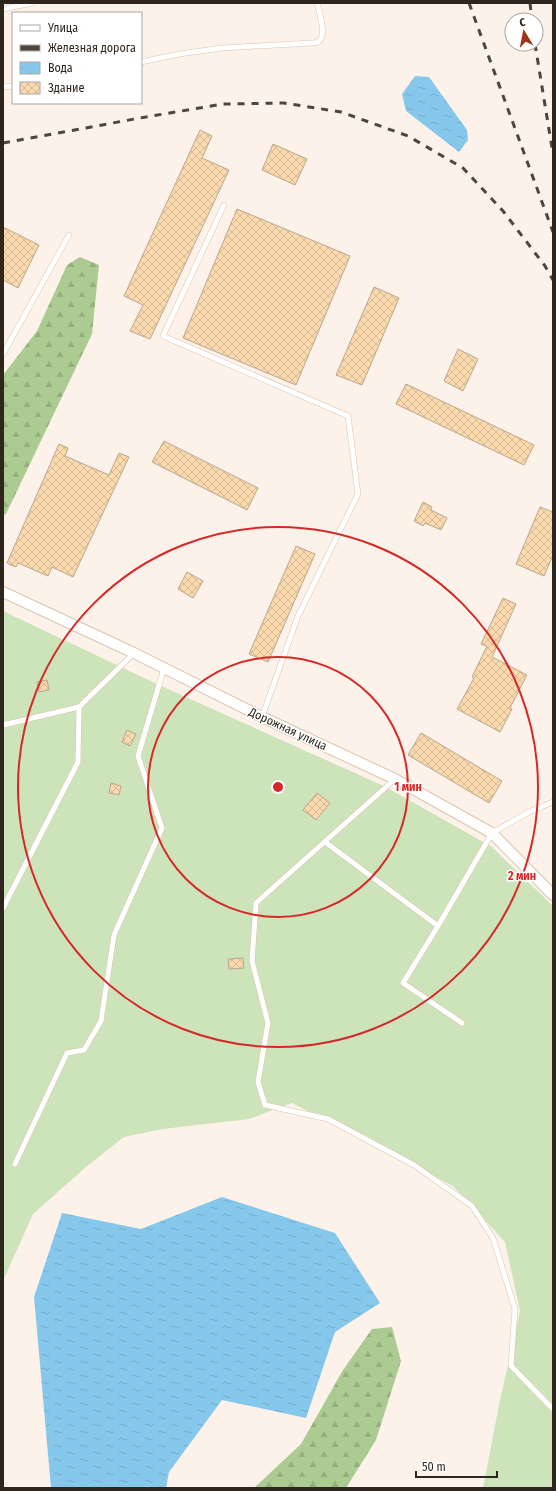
<svg xmlns="http://www.w3.org/2000/svg" width="556" height="1491" viewBox="0 0 556 1491" font-family="'Fira Sans Condensed',sans-serif">
  <style>
    .forest { fill: url(#forest-firs) }
    .garden { fill: #cde4bb }
    .water { fill: url(#water-ripples) }
    .building { fill: url(#building-cross-hatch); stroke: #baa78e }
    .lines { fill: none; stroke-linecap: round; stroke-linejoin: round }
    .lane-casing { stroke: #dbc4ad; stroke-width: 6 }
    .street-casing { stroke: #dbc4ad; stroke-width: 12 }
    .lane { stroke: #fff; stroke-width: 5 }
    .street { stroke: #fff; stroke-width: 10 }
    .rail { stroke: #4e453c; stroke-width: 3; stroke-dasharray: 7 7; stroke-linecap: butt }
    .ring { fill: none; stroke: #d62828; stroke-width: 2 }
    .labels { text-anchor: middle; stroke-width: 3; stroke-linejoin: round; paint-order: stroke }
    .street-label { font-size: 12px; fill: #2e251c; stroke: #fff }
    .centre { fill: #d62828; stroke: #fff; stroke-width: 2 }
    .ring-label { font-size: 12px; text-anchor: middle; font-weight: bold; fill: #d62828; stroke: #fff; stroke-width: 3; stroke-linejoin: round; paint-order: stroke }
  </style>
  <defs>
    <pattern id="forest-firs" width="22" height="20" patternUnits="userSpaceOnUse"><rect width="22" height="20" fill="#accb92"/><path d="M5 1l3.5 6h-7zM16 11l3.5 6h-7z" fill="#94ae7d"/></pattern>
    <pattern id="water-ripples" width="26" height="14" patternUnits="userSpaceOnUse"><rect width="26" height="14" fill="#86c7ec"/><path d="M2 4q2-2 4 0t4 0M15 11q2-2 4 0t4 0" fill="none" stroke="#74abca"/></pattern>
    <pattern id="building-cross-hatch" width="8" height="8" patternUnits="userSpaceOnUse"><rect width="8" height="8" fill="#f9d9ad"/><path d="M0 0l8 8M0 8l8-8" fill="none" stroke="#d6ba94"/></pattern>
  </defs>
  <rect width="100%" height="100%" fill="#fcf2e9"/>
  <g class="forest">
    <polygon points="80,257 99,265 92,334 6,514 3,516 3,375 37,331 67,265"/>
    <polygon points="392,1327 401,1361 376,1440 346,1488 254,1488 301,1444 343,1370 372,1329"/>
  </g>
  <polygon class="garden" points="3,611 159,685 386,787 492,847 553,906 553,1488 483,1488 500,1400 520,1311 505,1242 453,1186 292,1103 249,1119 163,1129 124,1137 86,1167 33,1214 3,1281"/>
  <g class="water">
    <polygon points="415,76 429,77 467,130 468,140 459,152 406,111 402,94"/>
    <polygon points="222,1197 335,1233 380,1303 335,1332 306,1418 222,1400 169,1472 166,1488 51,1488 34,1297 62,1213 141,1229"/>
  </g>
  <g class="building">
    <polygon points="200,130 212,136 202,158 229,170 150,339 130,331 143,305 124,296"/>
    <polygon points="273,144 307,159 295,185 262,170"/>
    <polygon points="237,209 350,256 296,385 183,338"/>
    <polygon points="3,227 39,245 18,288 3,280"/>
    <polygon points="374,287 399,298 362,385 336,375"/>
    <polygon points="458,349 478,359 463,391 444,381"/>
    <polygon points="406,384 534,445 524,465 396,404"/>
    <polygon points="164,441 258,488 247,510 152,462"/>
    <polygon points="59,444 68,448 65,456 109,475 119,453 129,457 73,577 52,567 48,576 18,563 16,567 7,563"/>
    <polygon points="423,502 432,507 431,510 447,518 441,530 425,523 423,526 414,521"/>
    <polygon points="540,507 553,512 553,555 544,576 516,564"/>
    <polygon points="296,546 315,554 268,662 249,654"/>
    <polygon points="187,572 203,581 193,598 178,589"/>
    <polygon points="503,598 516,604 492,657 527,675 510,708 512,709 500,732 457,709 474,678 472,677 487,646 481,644"/>
    <polygon points="47,680 49,690 39,692 37,682"/>
    <polygon points="127,730 136,734 130,746 122,742"/>
    <polygon points="421,733 502,781 489,803 408,755"/>
    <polygon points="111,783 121,786 119,795 109,793"/>
    <polygon points="317,793 330,803 316,820 303,810"/>
    <polygon points="243,958 244,968 229,969 228,959"/>
  </g>
  <g class="lines">
    <defs>
      <g id="lane">
        <polyline points="3,9 32,3"/>
        <path d="M141,62L179,54L222,48L312,43C315,43 317,43 319,41C327,36 319,11 317,3"/>
        <polyline points="3,87 13,86"/>
        <polyline points="224,205 163,336 348,416 358,494 298,616 262,717"/>
        <polyline points="3,354 69,235"/>
        <polyline points="3,725 79,707"/>
        <polyline points="395,779 256,903 252,961 268,1023 258,1082 265,1105 328,1119 414,1165 472,1206 493,1238 515,1309 511,1366 553,1409"/>
        <polyline points="325,842 438,926"/>
        <polyline points="3,908 78,762 79,707 134,653"/>
        <polyline points="462,1023 403,983 438,926 492,833 529,812 553,802"/>
        <polyline points="15,1164 67,1053 84,1050 101,1021 114,935 162,828 138,756 164,668"/>
      </g>
      <polyline id="street" points="3,592 134,653 262,717 395,779 492,833 553,895"/>
    </defs>
    <use href="#lane" class="lane-casing"/>
    <use href="#street" class="street-casing"/>
    <use href="#lane" class="lane"/>
    <use href="#street" class="street"/>
    <g class="rail">
      <polyline points="469,3 553,232"/>
      <polyline points="530,3 532,20"/>
      <polyline points="535,44 553,154"/>
      <polyline points="3,143 140,118 223,104 284,103 341,112 408,136 463,168 503,211 545,266 553,280"/>
    </g>
  </g>
  <g class="ring">
    <circle cx="278" cy="787" r="130"/>
    <circle cx="278" cy="787" r="260"/>
  </g>
  <g class="labels">
    <g class="street-label">
      <text transform="translate(288 729) rotate(25)" y="4">Дорожная улица</text>
    </g>
  </g>
  <circle cx="278" cy="787" r="6" class="centre"/>
  <g class="ring-label">
    <text x="408" y="791">1 мин</text>
    <text x="522" y="880">2 мин</text>
  </g>
  <rect width="556" height="1491" fill="none" stroke="#2e251c" stroke-width="8"/>
  <rect x="12" y="12" width="130" height="92" fill="#ffffff" stroke="#aba8a4"/>
  <rect x="20" y="25" width="20" height="6" fill="#ffffff" stroke="#aba8a4"/>
  <text x="48" y="32" font-size="12" fill="#2e251c">Улица</text>
  <rect x="20" y="45" width="20" height="6" fill="#4e453c" stroke="#aba8a4"/>
  <text x="48" y="52" font-size="12" fill="#2e251c">Железная дорога</text>
  <rect x="20" y="62" width="20" height="12" fill="url(#water-ripples)" stroke="#aba8a4"/>
  <text x="48" y="72" font-size="12" fill="#2e251c">Вода</text>
  <rect x="20" y="82" width="20" height="12" fill="url(#building-cross-hatch)" stroke="#aba8a4"/>
  <text x="48" y="92" font-size="12" fill="#2e251c">Здание</text>
  <g transform="translate(524 32) rotate(350)"><circle r="19" fill="#ffffff" stroke="#aba8a4"/>
  <path d="M0-3L7 15L0 10L-7 15Z" fill="#9e361b"/>
  <text y="-6" font-size="11" font-weight="bold" text-anchor="middle" fill="#2e251c">С</text>
  </g>
  <path d="M416 1471v6h81v-6" fill="none" stroke="#2e251c" stroke-width="2"/>
  <text x="422" y="1471" font-size="12" fill="#2e251c" stroke="#ffffff" stroke-width="3" paint-order="stroke">50 m</text>
</svg>
